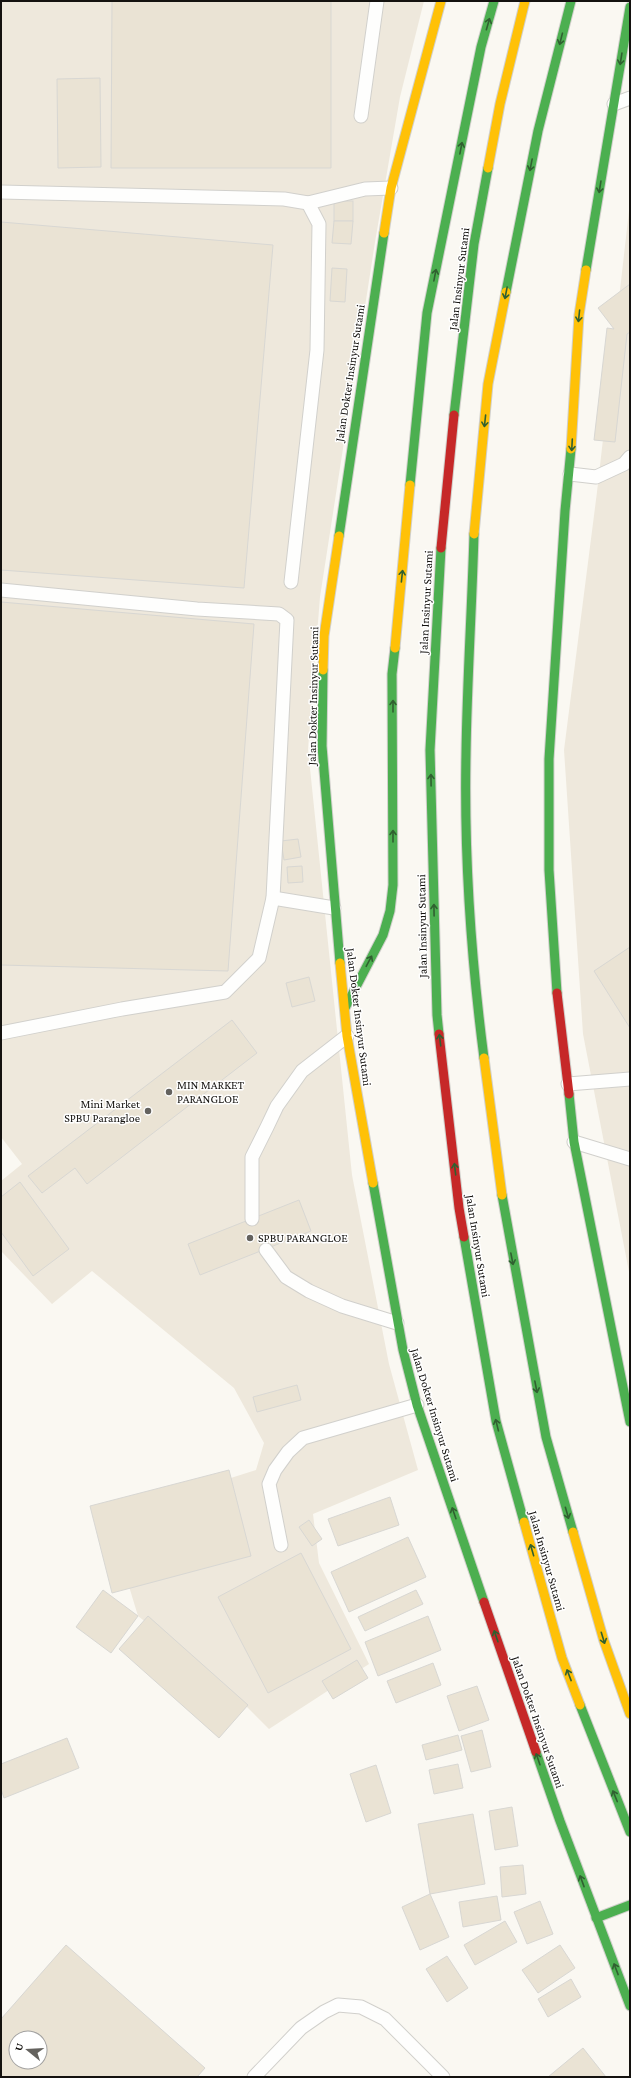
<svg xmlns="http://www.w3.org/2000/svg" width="631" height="2078" viewBox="0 0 631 2078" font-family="'Crimson Pro',serif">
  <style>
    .built { fill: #eee8dc }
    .building { fill: #eae3d4; stroke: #d8d7d3; fill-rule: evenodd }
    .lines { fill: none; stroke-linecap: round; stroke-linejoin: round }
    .lane-casing { stroke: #d1d0cc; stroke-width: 15 }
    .fast-casing { stroke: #d1d0cc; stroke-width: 11 }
    .slow-casing { stroke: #d1d0cc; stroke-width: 11 }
    .jam-casing { stroke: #d1d0cc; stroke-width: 11 }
    .lane { stroke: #fefefd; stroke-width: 13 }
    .fast { stroke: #4caf50; stroke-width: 9 }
    .slow { stroke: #ffc107; stroke-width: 9 }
    .jam { stroke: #c62828; stroke-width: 9 }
    .oneway { stroke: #306030 }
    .poi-dot { fill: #64625e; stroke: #fff; stroke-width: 1.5 }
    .labels { text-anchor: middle; stroke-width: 3; stroke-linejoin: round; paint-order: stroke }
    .street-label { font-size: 12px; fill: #14120f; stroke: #fff }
    .poi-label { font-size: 12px; fill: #14120f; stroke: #fff; text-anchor: start }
  </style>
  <rect width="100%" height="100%" fill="#faf8f2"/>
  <g class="built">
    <polygon points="1,1 424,1 400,97 375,242 320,597 308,749 352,1175 389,1364 418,1470 313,1514 319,1563 369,1664 269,1729 223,1683 138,1616 108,1517 256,1470 264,1443 234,1388 92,1271 52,1304 1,1251 1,1181 22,1164 1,1137"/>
    <polygon points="630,202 630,1277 583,1034 564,750 597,492"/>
  </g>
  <g class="building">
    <polygon points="112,1 331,1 331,168 111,168"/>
    <polygon points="100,78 101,167 58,168 57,79"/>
    <rect x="334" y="201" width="19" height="20"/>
    <polygon points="334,221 353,221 351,244 332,243"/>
    <polygon points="1,222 273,245 244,588 1,570"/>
    <polygon points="332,268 347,269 345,302 330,301"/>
    <polygon points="630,284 630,332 627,334 615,442 594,440 607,328 614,329 598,308"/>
    <polygon points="1,602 254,624 228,971 1,965"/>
    <polygon points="298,839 301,857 284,860 281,841"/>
    <polygon points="302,866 303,882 288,883 287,867"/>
    <polygon points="630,947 630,1028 594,971"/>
    <polygon points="309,977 315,1001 292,1007 286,983"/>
    <polygon points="232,1020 257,1053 87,1184 75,1168 42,1193 28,1176"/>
    <polygon points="20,1182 69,1249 33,1276 1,1232 1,1197"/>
    <polygon points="299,1200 311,1231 200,1275 188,1244"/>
    <polygon points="297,1385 301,1400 257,1412 253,1397"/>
    <polygon points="229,1470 251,1556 112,1593 90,1506"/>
    <polygon points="390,1497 399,1525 338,1546 328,1519"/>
    <polygon points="309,1520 322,1539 312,1546 299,1527"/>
    <polygon points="408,1537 426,1577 349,1612 331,1572"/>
    <polygon points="301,1553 351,1649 268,1693 218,1597"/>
    <polygon points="103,1590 138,1616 111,1653 76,1627"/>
    <polygon points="416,1590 423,1604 365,1631 358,1617"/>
    <polygon points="148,1616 248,1705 219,1738 119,1649"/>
    <polygon points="428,1616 441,1650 378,1676 365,1642"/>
    <polygon points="357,1660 368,1678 333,1699 322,1681"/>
    <polygon points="433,1663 441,1685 396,1703 387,1681"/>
    <polygon points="477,1686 489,1720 459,1731 447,1696"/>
    <polygon points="482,1730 491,1767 471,1772 461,1736"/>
    <polygon points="458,1735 462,1750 426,1760 422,1745"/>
    <polygon points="67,1738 79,1768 4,1798 1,1789 1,1764"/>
    <polygon points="458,1764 463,1788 434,1794 429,1770"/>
    <polygon points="376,1765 391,1813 366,1822 350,1774"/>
    <polygon points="512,1807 518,1846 495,1850 489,1811"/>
    <polygon points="473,1814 485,1884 430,1894 418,1824"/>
    <polygon points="523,1865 526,1894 502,1897 500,1867"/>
    <polygon points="430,1894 449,1937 420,1950 402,1907"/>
    <polygon points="497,1896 501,1920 463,1927 459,1902"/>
    <polygon points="540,1901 553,1934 527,1944 514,1912"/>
    <polygon points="505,1921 517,1942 475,1965 464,1945"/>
    <path d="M66,1945L205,2068L197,2077H1V2019ZM16,2038H40V2062H16Z"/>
    <polygon points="560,1945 575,1968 538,1993 522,1970"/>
    <polygon points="447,1956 468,1988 447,2002 426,1969"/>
    <polygon points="571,1979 581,1997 548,2017 538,1999"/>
    <polygon points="583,2048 606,2077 548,2077"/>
  </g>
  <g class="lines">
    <defs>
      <g id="lane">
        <polyline points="614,104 630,98"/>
        <polyline points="361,116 377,1"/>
        <polyline points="1,192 284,199 308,203 319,224 317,350 291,582"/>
        <polyline points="308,203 365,189 391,188"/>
        <polyline points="570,474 596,477 624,464 630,457"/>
        <polyline points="1,590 197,609 279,614 287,620 273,898 259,958 225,992 122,1009 1,1033"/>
        <polyline points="273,898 334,908"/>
        <polyline points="568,1084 630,1079"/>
        <polyline points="574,1142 630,1159"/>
        <polyline points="252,1219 252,1157 267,1127 277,1106 302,1071 347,1036"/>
        <polyline points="266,1250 286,1277 309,1291 342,1306 397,1323"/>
        <polyline points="281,1545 269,1484 275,1470 288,1452 303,1438 417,1405"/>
        <polyline points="254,2077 301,2028 324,2012 338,2005 361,2007 385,2019 443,2077"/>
      </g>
      <g id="fast">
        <polyline points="586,270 630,7"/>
        <polyline points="506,292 538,131 571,1"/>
        <polyline points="454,415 474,244 488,168"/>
        <polyline points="410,485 427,313 481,47 494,1"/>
        <path d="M474,534C472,607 467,681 466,754C464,855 471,958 484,1058"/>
        <polyline points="339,536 384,233"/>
        <polyline points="323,670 322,746 340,963"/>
        <polyline points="557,993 549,870 549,759 565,511 571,449"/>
        <polyline points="345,1008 383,935 390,911 393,885 392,674 395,648"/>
        <polyline points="439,1034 437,1015 430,750 441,548"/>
        <polyline points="569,1094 574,1142 630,1422"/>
        <polyline points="373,1183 403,1350 417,1405 484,1602"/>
        <polyline points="502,1195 546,1437 573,1532"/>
        <polyline points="464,1237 496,1421 524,1522"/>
        <polyline points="580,1705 630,1832"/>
        <polyline points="536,1752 560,1821 630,2006"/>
        <polyline points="596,1918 630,1905"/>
      </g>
      <g id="slow">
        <polyline points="488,168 500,104 525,1"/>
        <polyline points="384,233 391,188 441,1"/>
        <polyline points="571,449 579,315 586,270"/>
        <polyline points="474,534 488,384 506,292"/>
        <polyline points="395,648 410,485"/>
        <polyline points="323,670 324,636 339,536"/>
        <polyline points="340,963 347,1036 373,1183"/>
        <polyline points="484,1058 502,1195"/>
        <polyline points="524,1522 562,1658 580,1705"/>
        <polyline points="573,1532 604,1641 630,1714"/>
      </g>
      <g id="jam">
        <polyline points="441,548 454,415"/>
        <polyline points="557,993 569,1094"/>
        <polyline points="439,1034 459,1208 464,1237"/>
        <polyline points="484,1602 536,1752"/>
      </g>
    </defs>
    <use href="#lane" class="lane-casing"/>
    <use href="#fast" class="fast-casing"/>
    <use href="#slow" class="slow-casing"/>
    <use href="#jam" class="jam-casing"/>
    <use href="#lane" class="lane"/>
    <use href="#fast" class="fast"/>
    <use href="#slow" class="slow"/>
    <use href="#jam" class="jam"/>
  </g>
  <defs><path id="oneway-shaft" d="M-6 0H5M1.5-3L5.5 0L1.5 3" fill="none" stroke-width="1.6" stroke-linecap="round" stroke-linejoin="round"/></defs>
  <g class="oneway">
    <use href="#oneway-shaft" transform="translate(488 24) rotate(-74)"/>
    <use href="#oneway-shaft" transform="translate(561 39) rotate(104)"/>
    <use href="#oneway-shaft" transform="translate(621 59) rotate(99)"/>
    <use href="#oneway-shaft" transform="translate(461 148) rotate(-79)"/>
    <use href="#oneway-shaft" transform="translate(531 165) rotate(101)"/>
    <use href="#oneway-shaft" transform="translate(600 187) rotate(99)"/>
    <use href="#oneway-shaft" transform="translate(435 275) rotate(-79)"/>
    <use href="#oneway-shaft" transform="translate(506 293) rotate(101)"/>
    <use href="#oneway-shaft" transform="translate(579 316) rotate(96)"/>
    <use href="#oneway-shaft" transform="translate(485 421) rotate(96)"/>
    <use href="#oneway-shaft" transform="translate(572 445) rotate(93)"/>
    <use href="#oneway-shaft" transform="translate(402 576) rotate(-84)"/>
    <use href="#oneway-shaft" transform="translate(393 706) rotate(-90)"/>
    <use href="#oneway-shaft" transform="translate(431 780) rotate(-91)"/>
    <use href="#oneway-shaft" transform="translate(393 836) rotate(-90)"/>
    <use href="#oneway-shaft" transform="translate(434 910) rotate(-91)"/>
    <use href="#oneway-shaft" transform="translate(369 961) rotate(-62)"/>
    <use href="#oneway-shaft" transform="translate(440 1040) rotate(-97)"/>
    <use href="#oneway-shaft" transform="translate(455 1169) rotate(-97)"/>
    <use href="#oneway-shaft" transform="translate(512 1259) rotate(79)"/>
    <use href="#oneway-shaft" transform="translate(536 1387) rotate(79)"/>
    <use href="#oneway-shaft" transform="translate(497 1425) rotate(-104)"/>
    <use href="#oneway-shaft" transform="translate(454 1513) rotate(-109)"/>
    <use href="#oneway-shaft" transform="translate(567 1513) rotate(74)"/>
    <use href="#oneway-shaft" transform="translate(532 1550) rotate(-106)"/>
    <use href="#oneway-shaft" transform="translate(496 1636) rotate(-109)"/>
    <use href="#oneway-shaft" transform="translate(603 1638) rotate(73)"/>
    <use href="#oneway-shaft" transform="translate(569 1675) rotate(-111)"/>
    <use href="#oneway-shaft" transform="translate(538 1759) rotate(-109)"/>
    <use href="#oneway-shaft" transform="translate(615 1796) rotate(-112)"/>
    <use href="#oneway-shaft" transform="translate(582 1881) rotate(-110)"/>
    <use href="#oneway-shaft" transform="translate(616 1969) rotate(-111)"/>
  </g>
  <g class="poi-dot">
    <circle cx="169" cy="1092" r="4"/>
    <circle cx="148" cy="1111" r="4"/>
    <circle cx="250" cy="1238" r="4"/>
  </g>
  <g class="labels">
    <g class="street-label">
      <text transform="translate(459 279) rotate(-83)" y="4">Jalan Insinyur Sutami</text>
      <text transform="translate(350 373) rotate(-81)" y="4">Jalan Dokter Insinyur Sutami</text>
      <text transform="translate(426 602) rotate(-87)" y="4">Jalan Insinyur Sutami</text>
      <text transform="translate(313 696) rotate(-89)" y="4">Jalan Dokter Insinyur Sutami</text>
      <text transform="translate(422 926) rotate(-91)" y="4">Jalan Insinyur Sutami</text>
      <text transform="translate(359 1017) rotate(83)" y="4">Jalan Dokter Insinyur Sutami</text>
      <text transform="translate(478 1246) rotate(81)" y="4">Jalan Insinyur Sutami</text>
      <text transform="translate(435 1415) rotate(73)" y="4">Jalan Dokter Insinyur Sutami</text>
      <text transform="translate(547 1561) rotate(74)" y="4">Jalan Insinyur Sutami</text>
      <text transform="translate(538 1722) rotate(71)" y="4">Jalan Dokter Insinyur Sutami</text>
    </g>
    <g class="poi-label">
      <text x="177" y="1089">MIN MARKET<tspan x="177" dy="14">PARANGLOE</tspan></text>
      <text x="140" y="1108" text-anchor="end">Mini Market<tspan x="140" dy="14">SPBU Parangloe</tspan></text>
      <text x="258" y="1242">SPBU PARANGLOE</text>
    </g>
  </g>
  <rect width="631" height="2078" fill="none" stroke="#14120f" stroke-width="4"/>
  <g transform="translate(28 2050) rotate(288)"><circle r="19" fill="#ffffff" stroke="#a1a09f"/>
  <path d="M0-3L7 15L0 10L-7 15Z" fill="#64625e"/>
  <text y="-6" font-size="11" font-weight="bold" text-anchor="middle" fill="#14120f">U</text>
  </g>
</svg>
